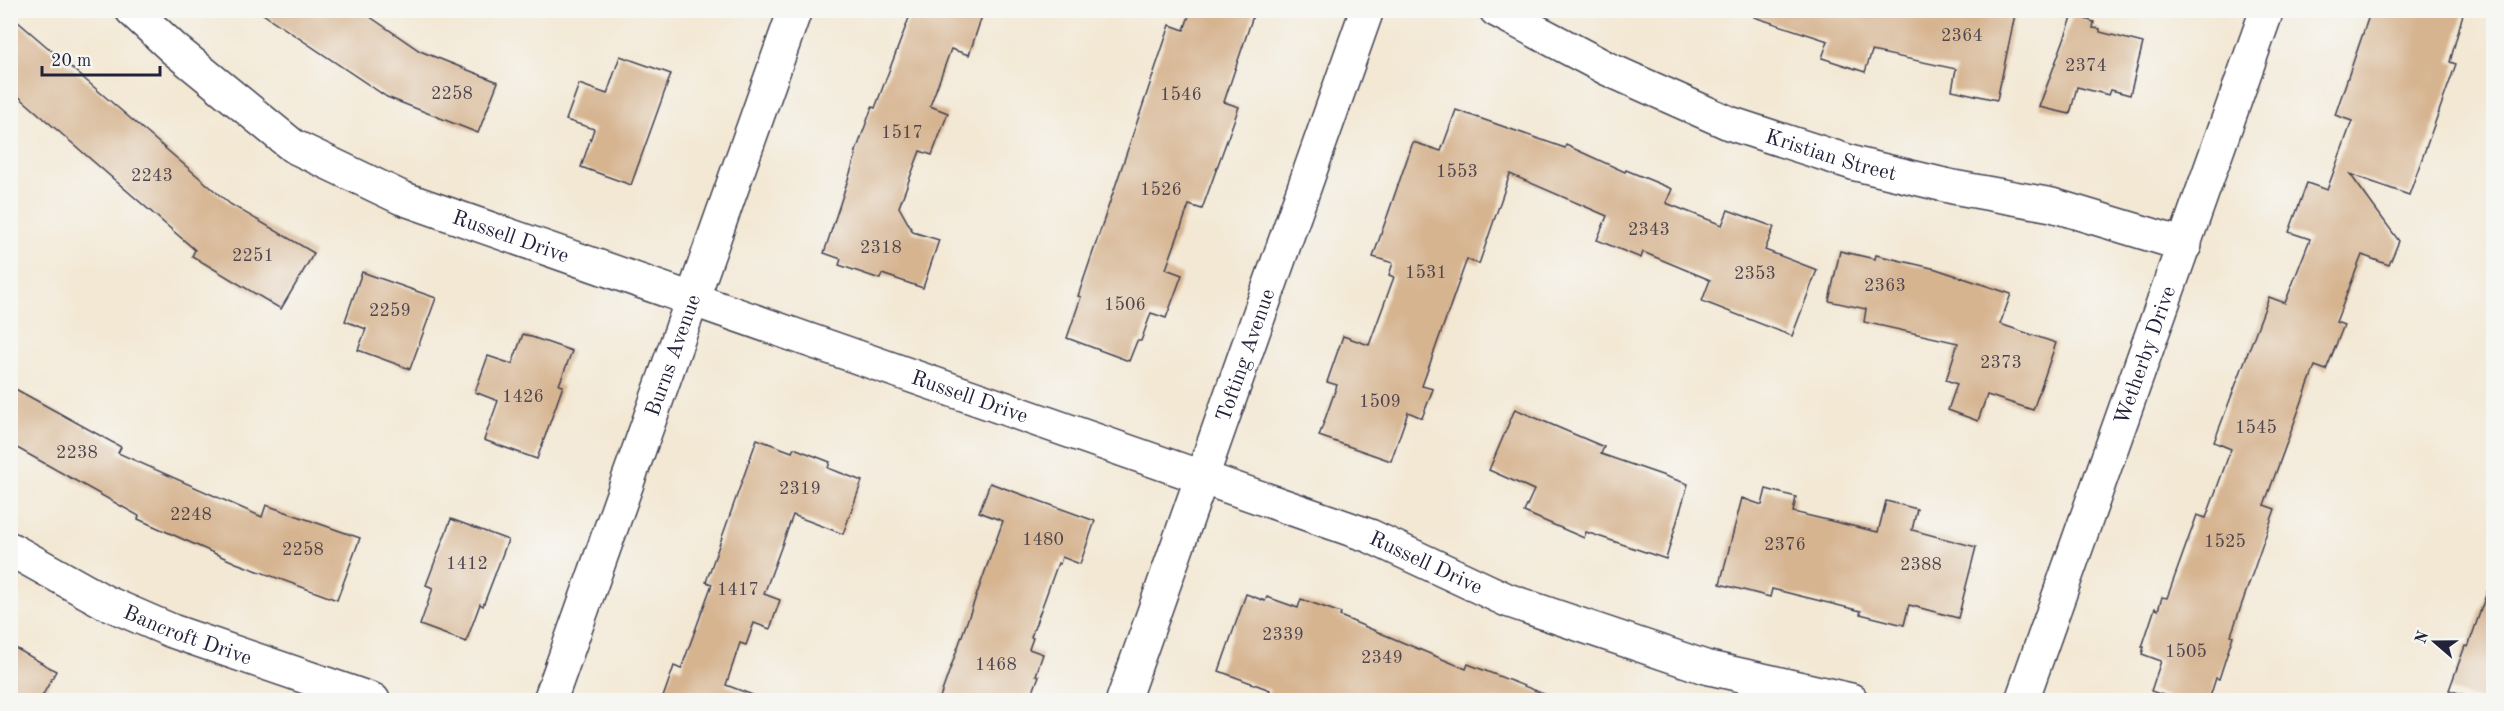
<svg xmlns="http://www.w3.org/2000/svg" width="2504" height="711" viewBox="0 0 2504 711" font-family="'Old Standard TT',serif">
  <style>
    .building { fill: #d6b490 }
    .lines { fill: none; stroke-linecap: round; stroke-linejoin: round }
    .minor-casing { stroke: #414052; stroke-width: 36 }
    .minor { stroke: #fff; stroke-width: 33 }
    .labels { text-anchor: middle; stroke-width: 5; stroke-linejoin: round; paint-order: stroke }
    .number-label { font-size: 18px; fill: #4f4650 }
    .street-label { font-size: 21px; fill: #22223b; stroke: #f6f6f2 }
  </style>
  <rect width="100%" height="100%" fill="#f6f6f2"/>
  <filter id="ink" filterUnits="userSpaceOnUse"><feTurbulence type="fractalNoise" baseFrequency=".0167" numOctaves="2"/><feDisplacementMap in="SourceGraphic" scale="12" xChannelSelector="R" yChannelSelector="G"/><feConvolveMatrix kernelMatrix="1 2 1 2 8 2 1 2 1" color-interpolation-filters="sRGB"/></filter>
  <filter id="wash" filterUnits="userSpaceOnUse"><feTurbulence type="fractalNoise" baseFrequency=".008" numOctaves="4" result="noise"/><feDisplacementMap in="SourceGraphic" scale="24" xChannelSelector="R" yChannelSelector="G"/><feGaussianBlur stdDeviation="1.35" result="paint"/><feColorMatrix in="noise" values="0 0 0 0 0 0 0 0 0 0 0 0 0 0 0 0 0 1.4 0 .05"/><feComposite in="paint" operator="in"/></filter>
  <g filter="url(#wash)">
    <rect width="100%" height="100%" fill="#f3e8d4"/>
    <g id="blocks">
      <g class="building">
        <polygon points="257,10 360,10 420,51 498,82 478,133 387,97"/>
        <polygon points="912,10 984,10 969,55 951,49 930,106 948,113 932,155 920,151 899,207 913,232 939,240 923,288 882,274 880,279 839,265 841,259 824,253 856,155 855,154 872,107 875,108"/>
        <polygon points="1191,10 1255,10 1224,102 1239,107 1202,209 1189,205 1166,269 1182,275 1166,318 1151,313 1141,341 1137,341 1129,361 1067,338 1081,297 1078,296 1170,25 1184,30"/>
        <polygon points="1755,10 2016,10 1997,100 1952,90 1956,69 1872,51 1865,72 1822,58 1828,41 1754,17"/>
        <polygon points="2371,10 2464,10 2450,62 2456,64 2409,195 2350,174 2399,241 2389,265 2362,255 2336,322 2344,325 2326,370 2315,366 2264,505 2275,509 2231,635 2233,636 2219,679 2216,678 2209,700 2178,700 2151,691 2161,661 2142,654 2144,647 2142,647 2155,608 2158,610 2162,597 2167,598 2197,515 2206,518 2231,449 2214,442 2269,297 2285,303 2310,239 2289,232 2307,183 2327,190 2352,121 2335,115"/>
        <polygon points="10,15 230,204 314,253 281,309 192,256 195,250 10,89"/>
        <polygon points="2073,15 2094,22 2093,28 2100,29 2100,32 2143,43 2130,95 2111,90 2109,95 2077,87 2070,114 2039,107"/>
        <polygon points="620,56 671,74 631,185 581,167 594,129 566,120 579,84 607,94"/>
        <polygon points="1456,110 1565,148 1566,145 1625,172 1626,170 1672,189 1666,203 1722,225 1728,210 1774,227 1765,250 1817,270 1792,336 1702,301 1710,280 1643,252 1641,258 1597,240 1607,216 1510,174 1479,264 1467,259 1422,386 1433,389 1422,418 1408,412 1391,461 1319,436 1337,385 1327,382 1343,336 1369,345 1394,277 1389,275 1393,263 1373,257 1413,142 1441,151"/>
        <polygon points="1840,251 1875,259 1876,255 1936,269 2011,294 2000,324 2056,343 2033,410 1987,395 1978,421 1948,410 1957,384 1946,380 1958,343 1864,322 1866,309 1829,301"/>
        <polygon points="362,272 436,298 410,369 358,350 366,329 345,321"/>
        <polygon points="523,334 572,351 559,385 563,386 537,459 484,440 498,401 475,392 488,356 512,364"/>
        <polygon points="10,386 121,447 118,453 262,517 266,505 360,538 337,600 236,563 138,519 139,516 10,444"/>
        <polygon points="1515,409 1604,447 1601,454 1688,484 1666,559 1586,532 1584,538 1524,512 1534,490 1489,470"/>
        <polygon points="757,439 792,452 794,448 830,462 828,468 862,481 843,534 793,515 764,594 780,600 770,629 754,623 746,645 740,643 726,685 758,697 757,700 662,700 674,666 681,669 712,584 706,582"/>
        <polygon points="990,483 1095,521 1080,564 1062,557 1060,564 1058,563 1031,637 1033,638 1029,649 1043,654 1036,675 1039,676 1030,700 939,700 1003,521 979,512"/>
        <polygon points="1766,489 1796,497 1793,512 1878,532 1886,501 1917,509 1912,530 1976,547 1958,618 1909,605 1904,625 1860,614 1861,611 1772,589 1770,597 1720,584 1742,498 1762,505"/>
        <polygon points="451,519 508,540 483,606 480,604 466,642 420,625 433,588 426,585"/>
        <polygon points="2488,589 2493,590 2493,700 2480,700 2449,690 2465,646 2468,647"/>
        <polygon points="1246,594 1265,601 1267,597 1298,608 1301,599 1341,613 1340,616 1466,669 1468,664 1557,699 1556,700 1266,700 1270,690 1219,671"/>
        <polygon points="10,645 56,671 40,700 10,700"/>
      </g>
    </g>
  </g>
  <g filter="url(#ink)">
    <use href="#blocks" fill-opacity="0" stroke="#414052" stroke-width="1.5"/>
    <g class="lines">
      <defs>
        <g id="minor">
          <path id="s1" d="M132,10L174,49L293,146L402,198L1370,536L1507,600L1705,667L1851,700"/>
          <path id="s2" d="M1496,10L1608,69L1729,123L1856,164L1953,187L2052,205L2185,245"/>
          <path id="s3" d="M10,549L105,602L172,631L373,700"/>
          <path id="s4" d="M550,700L795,10"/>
          <path id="s5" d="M1123,700L1367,10"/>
          <path id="s6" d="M2022,700L2267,10"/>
        </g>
      </defs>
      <use href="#minor" class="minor-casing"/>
      <use href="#minor" class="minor"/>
    </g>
  </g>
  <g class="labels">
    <g class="number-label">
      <text x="1962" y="41">2364</text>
      <text x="2086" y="71">2374</text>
      <text x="452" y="99">2258</text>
      <text x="1181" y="100">1546</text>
      <text x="902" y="138">1517</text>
      <text x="1457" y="177">1553</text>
      <text x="152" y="181">2243</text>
      <text x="1161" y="195">1526</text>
      <text x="1649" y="235">2343</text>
      <text x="881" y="253">2318</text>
      <text x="253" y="261">2251</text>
      <text x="1426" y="278">1531</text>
      <text x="1755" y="279">2353</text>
      <text x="1885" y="291">2363</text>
      <text x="1125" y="310">1506</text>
      <text x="390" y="316">2259</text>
      <text x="2001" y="368">2373</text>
      <text x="523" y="402">1426</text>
      <text x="1380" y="407">1509</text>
      <text x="2256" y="433">1545</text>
      <text x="77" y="458">2238</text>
      <text x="800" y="494">2319</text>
      <text x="191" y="520">2248</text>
      <text x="1043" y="545">1480</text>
      <text x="2225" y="547">1525</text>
      <text x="1785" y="550">2376</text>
      <text x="303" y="555">2258</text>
      <text x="467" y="569">1412</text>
      <text x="1921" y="570">2388</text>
      <text x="738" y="595">1417</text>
      <text x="1283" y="640">2339</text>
      <text x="2186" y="657">1505</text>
      <text x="1382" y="663">2349</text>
      <text x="996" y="670">1468</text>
    </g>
    <g class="street-label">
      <text dy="7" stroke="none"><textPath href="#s2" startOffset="366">Kristian Street</textPath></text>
      <text dy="7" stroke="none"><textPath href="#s1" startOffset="447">Russell Drive</textPath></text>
      <text dy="7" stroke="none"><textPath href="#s5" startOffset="366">Tofting Avenue</textPath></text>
      <text dy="7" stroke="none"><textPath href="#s4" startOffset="366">Burns Avenue</textPath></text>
      <text dy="7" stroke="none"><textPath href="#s6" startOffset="366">Wetherby Drive</textPath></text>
      <text dy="7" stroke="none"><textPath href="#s1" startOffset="933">Russell Drive</textPath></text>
      <text dy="7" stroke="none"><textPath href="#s1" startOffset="1419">Russell Drive</textPath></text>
      <text dy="7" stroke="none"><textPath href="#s3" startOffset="198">Bancroft Drive</textPath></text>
    </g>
  </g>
  <rect width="2504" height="711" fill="none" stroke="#f6f6f2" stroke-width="36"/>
  <g transform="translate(2435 642) rotate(290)" stroke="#f6f6f2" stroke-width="4.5" paint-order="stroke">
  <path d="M0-4.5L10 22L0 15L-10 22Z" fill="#22223b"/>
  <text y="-9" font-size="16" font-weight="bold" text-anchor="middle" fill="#22223b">N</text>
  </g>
  <path d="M42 66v9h118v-9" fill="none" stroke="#22223b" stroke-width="3"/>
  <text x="51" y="66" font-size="18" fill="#22223b" stroke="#f6f6f2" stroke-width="4.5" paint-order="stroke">20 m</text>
</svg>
